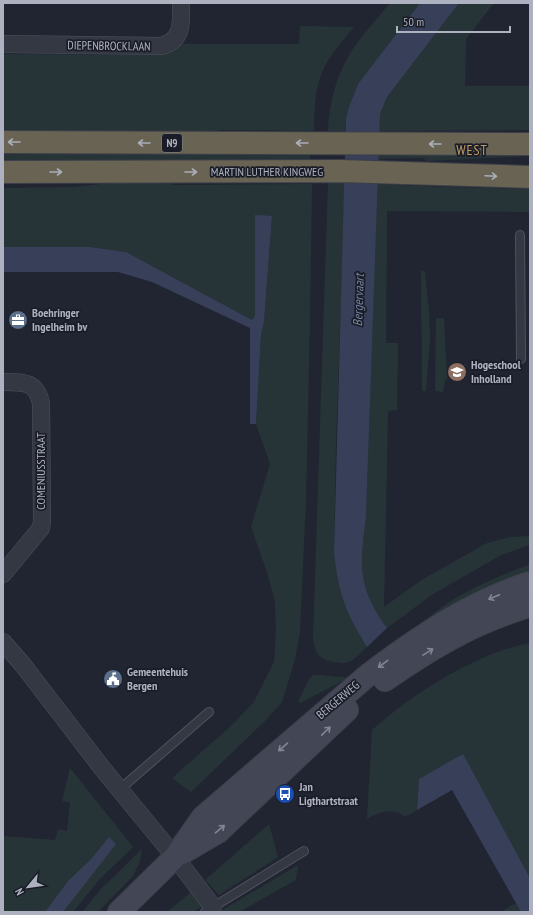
<svg xmlns="http://www.w3.org/2000/svg" width="533" height="915" viewBox="0 0 533 915" font-family="'PT Sans Narrow',sans-serif">
  <style>
    .green { fill: #273437 }
    .water { fill: #384059 }
    .lines { fill: none; stroke-linecap: round; stroke-linejoin: round }
    .lane-casing { stroke: #4f525e; stroke-width: 10 }
    .street-casing { stroke: #4f525e; stroke-width: 18 }
    .secondary-casing { stroke: #3e414c; stroke-width: 24 }
    .highway-casing { stroke: #3c3f4a; stroke-width: 24 }
    .lane { stroke: #343843; stroke-width: 8 }
    .street { stroke: #343843; stroke-width: 17 }
    .secondary { stroke: #434655; stroke-width: 22 }
    .highway { stroke: #686352; stroke-width: 22 }
    .oneway { stroke: #aaaeba }
    .oneway2 { stroke: #838795 }
    .labels { text-anchor: middle; stroke-width: 3.5; stroke-linejoin: round; paint-order: stroke }
    .shield { fill: #1a1d27; stroke: #828592; stroke-width: 1 }
    .shield-label { font-size: 11px; font-weight: bold; fill: #aeb2c0 }
    .street-label { font-size: 12px; fill: #aeb2c0; stroke: #1a1d27 }
    .poi-label { font-size: 12px; font-weight: bold; fill: #aeb2c0; stroke: #1a1d27; text-anchor: start }
    .water-label { font-size: 13px; font-style: italic; fill: #7a85a5; stroke: #1a1d27 }
    .quarter-label { font-size: 14px; letter-spacing: 1px; fill: #c39e66; stroke: #1a1d27 }
  </style>
  <rect width="100%" height="100%" fill="#212532"/>
  <g class="green">
    <path d="M390,3H420L358,84L349,107L346,118L345,131H328C329,105 335,80 348,57C359,38 376,20 390,3Z"/>
    <polygon points="459,3 494,3 466,39 465,86 530,86 530,130 379,131 380,114 387,97"/>
    <path d="M300,26L354,27C345,38 336,48 329,59C315,80 314,107 314,131L219,130L216,133H3V54L160,55L176,49L180,44H299Z"/>
    <polygon points="3,151 310,153 310,161 3,162"/>
    <polygon points="379,152 530,152 530,156 426,161 424,158 378,159"/>
    <polygon points="129,181 166,181 173,185 312,184 310,317 306,499 300,632 295,659 282,702 267,719 191,792 172,778 231,726 254,702 274,662 276,631 275,602 268,575 251,527 270,464 256,424 261,335 264,322 272,217 255,216 255,316 252,320 126,252 90,247 3,247 3,188 73,187"/>
    <path d="M328,183H345L336,443L334,553L338,581L343,600L351,619L367,647C362,651 358,657 352,660C347,664 341,663 334,662C318,659 316,654 313,639Z"/>
    <path d="M377,184L449,187L530,189V212L387,211L386,343H398L397,410L388,411L384,607L423,579L487,543L510,537L530,536V545L501,555L433,594L387,628C377,614 367,598 364,581C359,560 364,537 366,516Z"/>
    <polygon points="421,271 425,271 429,312 430,338 426,391 422,391"/>
    <polygon points="436,318 444,318 447,380 445,380 443,392 435,391"/>
    <path d="M530,564V577L385,654C404,639 422,621 442,607C469,588 500,576 530,564Z"/>
    <path d="M530,643V878L463,755L419,779L417,810L405,817C392,807 380,812 367,819L372,730C407,699 448,672 492,654C504,649 517,646 530,643Z"/>
    <path d="M313,675C326,675 337,678 350,677L300,703L298,701C304,692 305,683 313,675Z"/>
    <polygon points="70,768 133,847 99,880 73,912 63,912 87,879 109,837 91,859 68,881 45,912 3,912 3,836 55,840 58,829 67,831 70,802 62,801"/>
    <polygon points="269,824 278,857 219,895 205,880"/>
    <polygon points="142,849 140,861 133,876 98,912 82,912 101,889"/>
    <polygon points="298,865 296,880 239,912 219,912"/>
    <polygon points="191,892 203,906 193,912 167,912"/>
    <polygon points="516,903 521,912 500,912"/>
  </g>
  <g class="water">
    <path d="M420,3H459L387,97L380,114L366,516C364,537 359,560 364,581C367,598 377,614 387,628L367,647C358,632 348,616 343,599C338,584 336,569 334,553L346,118L349,107L358,84Z"/>
    <polygon points="255,215 272,216 264,322 261,335 256,424 250,424 250,328 152,282 118,272 3,272 3,247 90,247 126,252 252,320 255,316"/>
    <polygon points="463,754 530,878 530,912 521,912 452,790 417,810 419,779"/>
    <polygon points="109,837 116,844 63,912 45,912 68,881 91,859"/>
  </g>
  <g class="lines">
    <defs>
      <g id="lane">
        <polyline points="520,235 521,359"/>
        <polyline points="119,790 209,712"/>
        <polyline points="205,912 304,851"/>
      </g>
      <g id="street">
        <path d="M3,44L161,46C184,40 181,22 181,3"/>
        <path d="M3,382C23,382 36,381 41,403L42,521L41,528L3,574"/>
        <polyline points="3,642 23,665 102,768 175,857 213,907"/>
      </g>
      <g id="secondary">
        <path d="M385,680C419,657 454,634 492,619C504,614 517,610 530,605"/>
        <polyline points="182,853 218,832 347,710"/>
        <path d="M119,912L175,857L203,817L367,676C417,638 470,602 530,583"/>
      </g>
      <g id="highway">
        <polyline points="3,142 530,144"/>
        <polyline points="3,172 340,171 530,177"/>
      </g>
    </defs>
    <use href="#lane" class="lane-casing"/>
    <use href="#street" class="street-casing"/>
    <use href="#secondary" class="secondary-casing"/>
    <use href="#highway" class="highway-casing"/>
    <use href="#lane" class="lane"/>
    <use href="#street" class="street"/>
    <use href="#secondary" class="secondary"/>
    <use href="#highway" class="highway"/>
  </g>
  <defs><path id="oneway-shaft" d="M-6 0H5M1.5-3L5.5 0L1.5 3" fill="none" stroke-width="1.6" stroke-linecap="round" stroke-linejoin="round"/></defs>
  <g class="oneway">
    <use href="#oneway-shaft" transform="translate(14 142) rotate(-180)"/>
    <use href="#oneway-shaft" transform="translate(144 143) rotate(-180)"/>
    <use href="#oneway-shaft" transform="translate(302 143) rotate(-180)"/>
    <use href="#oneway-shaft" transform="translate(435 144) rotate(180)"/>
    <use href="#oneway-shaft" transform="translate(56 172)"/>
    <use href="#oneway-shaft" transform="translate(191 172)"/>
    <use href="#oneway-shaft" transform="translate(491 176) rotate(3)"/>
  </g>
  <g class="oneway2">
    <use href="#oneway-shaft" transform="translate(494 597) rotate(157)"/>
    <use href="#oneway-shaft" transform="translate(428 652) rotate(-32)"/>
    <use href="#oneway-shaft" transform="translate(383 664) rotate(143)"/>
    <use href="#oneway-shaft" transform="translate(326 731) rotate(-44)"/>
    <use href="#oneway-shaft" transform="translate(283 747) rotate(139)"/>
    <use href="#oneway-shaft" transform="translate(220 829) rotate(-40)"/>
  </g>
  <defs>
    <symbol id="office-disc" viewBox="-11 -11 22 22"><circle r="9.5" fill="#5c6f8a" stroke="#1a1d27"/><path d="M-6-3h4V-5.5h4V-3h4V5H-6ZM-1-4.5V-3h2v-1.5ZM-6 0V1H6V0Z" fill="#fff"/></symbol>
    <symbol id="university-disc" viewBox="-11 -11 22 22"><circle r="9.5" fill="#8d6e63" stroke="#1a1d27"/><path d="M0-5L7-2L0 1L-7-2ZM-4 1L0 2.5L4 1V4Q0 6-4 4Z" fill="#fff"/></symbol>
    <symbol id="civic-disc" viewBox="-11 -11 22 22"><circle r="9.5" fill="#5c6f8a" stroke="#1a1d27"/><path d="M-.6-6.5H3V-4.5H.6V-3L4-1V1h2V6H-6V1h2V-1L-.6-3ZM-1.2 2.5V6h2.4V2.5Z" fill="#fff"/></symbol>
    <symbol id="bus-disc" viewBox="-11 -11 22 22"><circle r="9.5" fill="#1a4fb4" stroke="#1a1d27"/><path d="M-5-6H5V4H4V6H2V4H-2V6H-4V4H-5ZM-3.5-4V0h7V-4ZM-3.5 1.2v1.5H-2V1.2ZM2 1.2v1.5H3.5V1.2Z" fill="#fff"/></symbol>
  </defs>
  <g fill-rule="evenodd">
    <use href="#office-disc" x="7" y="309" width="22" height="22"/>
    <use href="#university-disc" x="446" y="361" width="22" height="22"/>
    <use href="#civic-disc" x="102" y="668" width="22" height="22"/>
    <use href="#bus-disc" x="274" y="783" width="22" height="22"/>
  </g>
  <g class="labels">
    <rect class="shield" x="162" y="134" width="20" height="18" rx="3"/>
    <g class="shield-label">
      <text x="172" y="147">N9</text>
    </g>
    <g class="street-label">
      <text transform="translate(109 46) rotate(1)" y="4">DIEPENBROCKLAAN</text>
      <text x="267" y="176">MARTIN LUTHER KINGWEG</text>
      <text transform="translate(41 471) rotate(-90)" y="4">COMENIUSSTRAAT</text>
      <text transform="translate(338 700) rotate(-40)" y="4">BERGERWEG</text>
    </g>
    <g class="poi-label">
      <text x="32" y="317">Boehringer<tspan x="32" dy="14">Ingelheim bv</tspan></text>
      <text x="471" y="369">Hogeschool<tspan x="471" dy="14">Inholland</tspan></text>
      <text x="127" y="676">Gemeentehuis<tspan x="127" dy="14">Bergen</tspan></text>
      <text x="299" y="791">Jan<tspan x="299" dy="14">Ligthartstraat</tspan></text>
    </g>
    <g class="water-label">
      <text transform="translate(358 300) rotate(-88)" y="5">Bergervaart</text>
    </g>
    <g class="quarter-label">
      <text x="472" y="155">WEST</text>
    </g>
  </g>
  <rect width="533" height="915" fill="none" stroke="#aeb2c0" stroke-width="8"/>
  <g transform="translate(28 887) rotate(241)" stroke="#1a1d27" stroke-width="3" paint-order="stroke">
  <path d="M0-3L7 15L0 10L-7 15Z" fill="#aeb2c0"/>
  <text y="-6" font-size="11" font-weight="bold" text-anchor="middle" fill="#aeb2c0">N</text>
  </g>
  <path d="M397 26v6h113v-6" fill="none" stroke="#aeb2c0" stroke-width="2"/>
  <text x="403" y="26" font-size="12" fill="#aeb2c0" stroke="#1a1d27" stroke-width="3" paint-order="stroke">50 m</text>
</svg>
